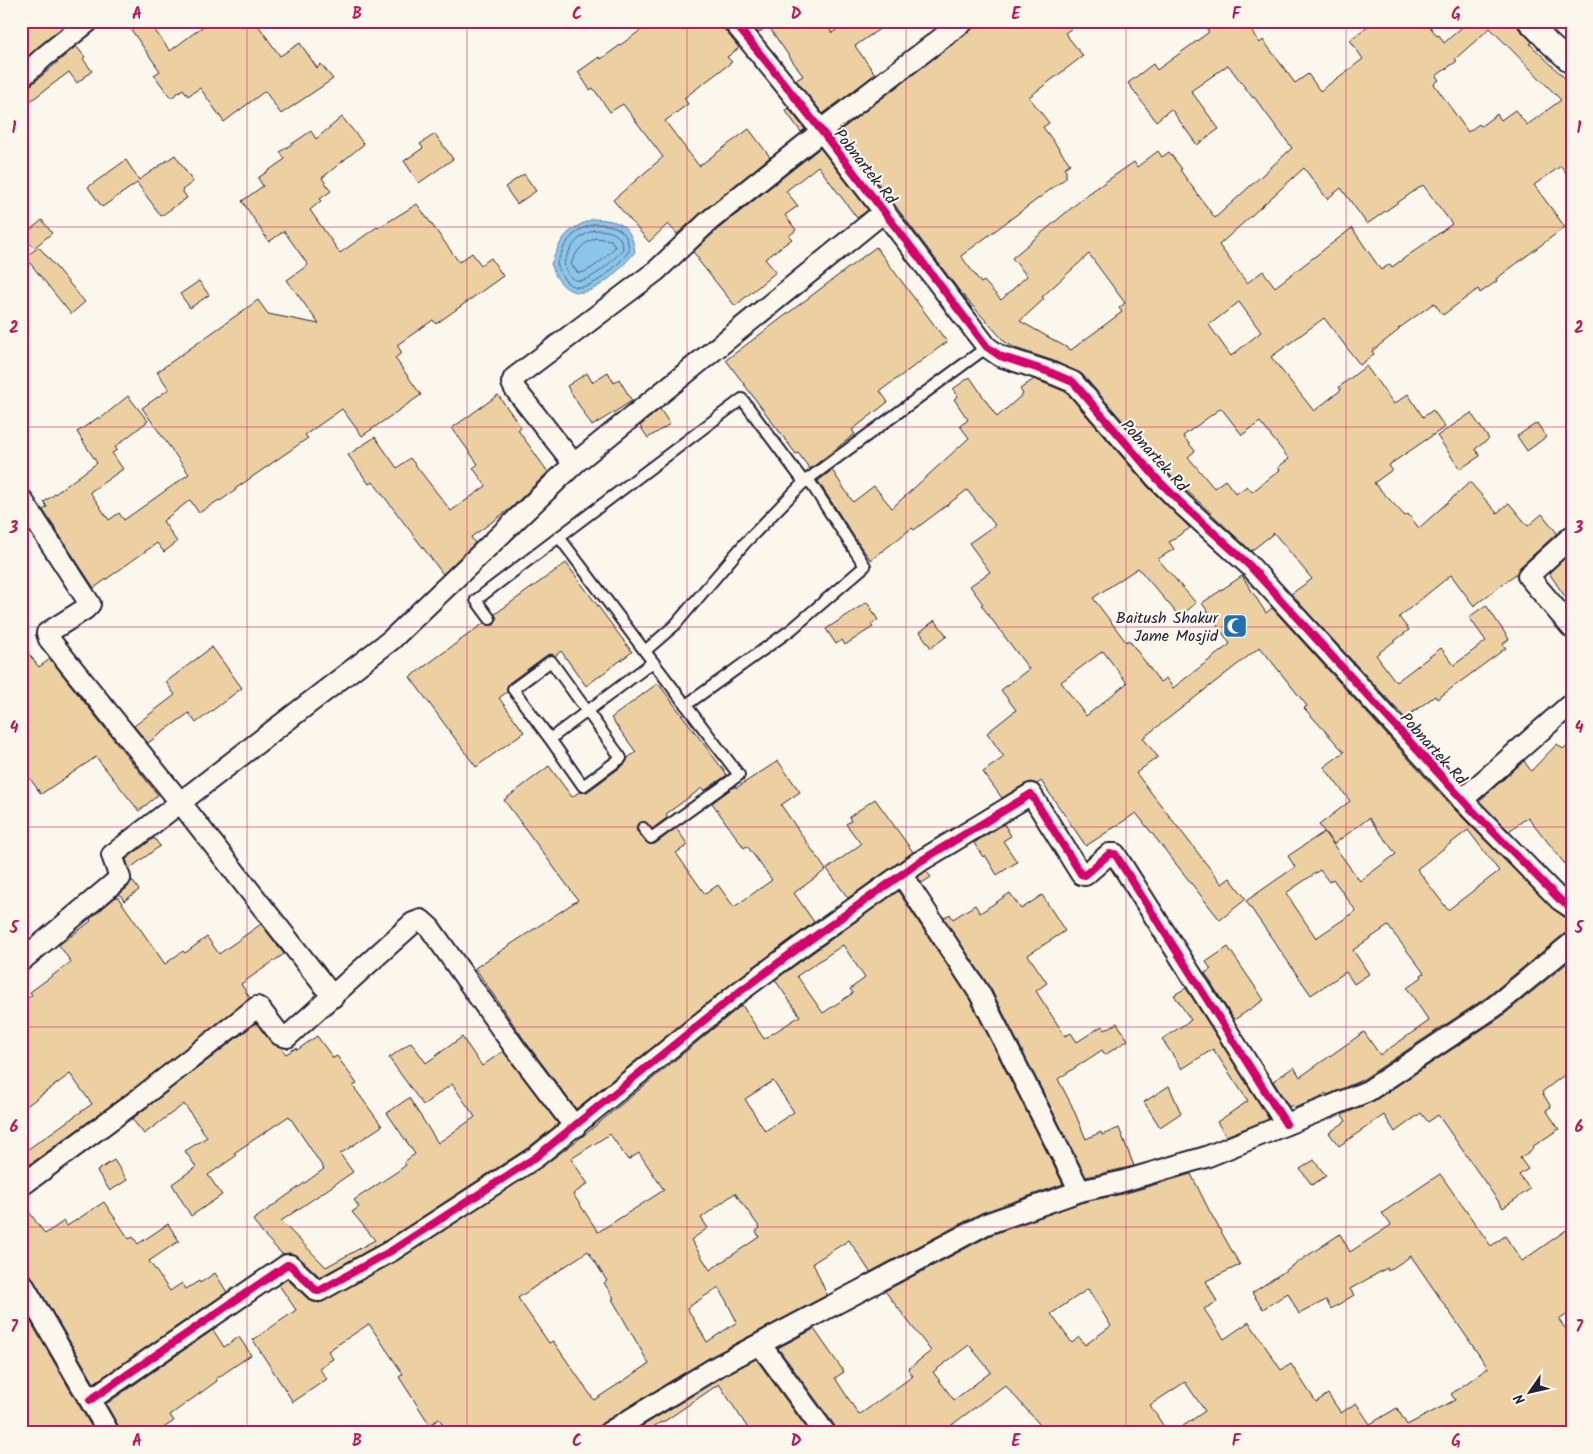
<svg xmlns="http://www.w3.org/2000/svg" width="1593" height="1454" viewBox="0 0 1593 1454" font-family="Kalam,sans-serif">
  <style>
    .water { fill: #8cc5ea; stroke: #6284a4 }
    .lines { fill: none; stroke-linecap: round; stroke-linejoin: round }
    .shore { stroke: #4c6381; stroke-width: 1 }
    .building { fill: #edd0a1; stroke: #22223b; fill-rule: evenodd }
    .service-casing { stroke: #22223b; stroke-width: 14 }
    .minor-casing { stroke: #22223b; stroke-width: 24 }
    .service { stroke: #fbf7ec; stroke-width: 10 }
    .minor { stroke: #fbf7ec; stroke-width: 20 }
    .cycleway-casing { stroke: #fbf7ec; stroke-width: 11 }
    .cycleway { stroke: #d6006c; stroke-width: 8 }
    .grid { fill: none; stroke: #c2185b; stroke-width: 1; stroke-opacity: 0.55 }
    .labels { text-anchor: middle; stroke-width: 4.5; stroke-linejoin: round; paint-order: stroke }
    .street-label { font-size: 16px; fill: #22223b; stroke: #fbf7ec }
    .poi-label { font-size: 16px; fill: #22223b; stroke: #fbf7ec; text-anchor: end }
    .neatline { fill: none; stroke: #c2185b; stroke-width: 2 }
    .grid-label { font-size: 16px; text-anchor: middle; font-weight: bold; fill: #c2185b }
  </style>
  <rect width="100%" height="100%" fill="#fbf7ec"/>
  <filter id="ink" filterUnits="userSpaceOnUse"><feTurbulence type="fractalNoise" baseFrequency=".02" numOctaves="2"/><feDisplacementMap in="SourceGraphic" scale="10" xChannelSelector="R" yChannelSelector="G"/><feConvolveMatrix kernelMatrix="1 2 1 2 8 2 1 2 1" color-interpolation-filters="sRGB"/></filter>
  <g filter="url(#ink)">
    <path class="water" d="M593,219C619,220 631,224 635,252C617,273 581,314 557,278C554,274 553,268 551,264C562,237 565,230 593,219Z"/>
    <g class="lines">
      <g class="shore">
        <path d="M593,224C614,224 628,228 629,251C612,273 570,313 557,263C566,241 570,233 593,224Z"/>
        <path d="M594,230C608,230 622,232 623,249C610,264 572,303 564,263C571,245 576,238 594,230Z"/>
        <path d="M596,238L611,240L615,247C608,255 589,274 578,273L571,264C576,251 583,243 596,238Z"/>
      </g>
    </g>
    <g class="building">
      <polygon points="21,21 70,21 21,62"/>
      <polygon points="125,21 148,21 170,51 210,21 255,21 280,56 300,43 317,68 321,64 333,79 281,114 265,91 224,122 200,88 188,96 183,89 171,98 154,75 160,71"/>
      <polygon points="634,21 721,21 724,29 739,48 727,57 732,62 684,98 688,104 665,121 699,166 749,129 770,157 703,211 677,234 668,224 649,242 613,200 663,157 623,104 610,112 593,88 590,90 578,72 599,57 601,59 641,30"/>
      <polygon points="749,21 824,21 832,33 849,21 891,21 855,46 875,74 823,114 796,80 803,76 768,26 758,33"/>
      <path d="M978,21H1082L1065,33L1083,56L1029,97L1049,123L1043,127L1070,164L1064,168L1066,171V178L961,256L981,283L984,281L1001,300L1027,276L1012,258L1088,194L1134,162L1137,167L1158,151L1162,157L1169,152L1182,169L1180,170L1215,218L1292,148L1254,97L1253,98L1228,65L1191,91L1219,129L1197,145L1171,109L1156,121L1128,83L1153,64L1157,70L1209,32L1201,21H1244L1260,43L1263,40L1295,83L1308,74L1320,91L1363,59L1350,40L1374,21H1426L1437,36L1439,35L1444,43L1469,21H1516L1519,29L1532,42L1530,44L1572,85V181L1561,166L1534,185L1565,227L1496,279L1497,281L1480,293L1478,289L1443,315L1434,303L1398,329L1399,330L1372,351L1374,354L1360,365L1324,318L1271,357L1314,411L1341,390L1339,387L1366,366L1394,404L1408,394L1423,417L1433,410L1445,427L1389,465L1392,470L1374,483L1405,516L1408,514L1419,528L1470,482L1497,513L1509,503L1528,526L1542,514L1557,533L1520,567L1517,573L1474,606L1451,575L1399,617L1409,630L1376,655L1396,682L1441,648L1454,665L1486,641L1469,617L1486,605L1509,639L1503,644L1506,648L1437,699L1435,696L1405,718L1291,594L1312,579L1274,533L1251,551L1166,471L1082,374L1054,361L1015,348L1005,342L961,293L894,204L838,132L971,30ZM1490,28L1561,100L1527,125L1515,110L1501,120L1497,114L1481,126L1479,124L1468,132L1434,84L1439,80L1436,76L1457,61L1455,59ZM1304,168L1327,199L1341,188L1367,224L1423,185L1452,224L1392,267L1390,264L1381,270L1352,228L1275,287L1263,271L1247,283L1219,245ZM1089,254L1125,303L1119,308L1122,312L1071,350L1020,321L1044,299L1042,297ZM1239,302L1261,332L1231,356L1209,325ZM1221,408L1242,435L1260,422L1289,459L1278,467L1280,470L1252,492L1247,486L1236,494L1225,480L1214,488L1188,457L1195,451L1183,436Z"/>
      <polygon points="76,46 85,57 83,59 92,71 77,83 69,72 21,108 21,90 29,87"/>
      <polygon points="788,108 805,129 801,132 785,110"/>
      <polygon points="342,117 364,144 322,178 331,191 320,199 321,201 310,210 340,253 377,227 378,228 417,204 459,262 472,253 481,265 491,258 503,276 436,324 433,320 397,345 402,353 395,358 421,395 362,436 342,409 305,435 308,438 235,489 236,490 220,501 219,500 199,513 190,500 163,521 177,542 164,552 157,543 94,588 43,510 47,507 44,502 97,463 77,432 99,417 100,419 128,396 148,421 115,447 117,450 112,453 123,469 90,492 109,520 119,513 124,520 189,474 142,408 169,389 157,372 258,300 268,314 319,324 287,280 308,265 284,231 269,242 242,201 263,186 258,178 285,159 280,152 311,131 316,139"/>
      <polygon points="435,134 453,159 419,183 404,161 423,148 420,144"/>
      <polygon points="820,148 868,210 857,218 818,166 786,191 798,206 785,215 796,230 789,236 792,239 765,259 776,272 735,306 698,260 699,259 693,252 718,229"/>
      <polygon points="175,155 193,182 182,190 187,198 161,216 137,183 102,207 88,187 126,160 139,180"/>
      <polygon points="524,174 536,191 517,204 505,187"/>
      <polygon points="42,220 52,233 34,248 23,236"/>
      <polygon points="39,247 85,302 71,314 25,257"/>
      <polygon points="876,247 947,342 880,391 888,402 852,430 855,434 810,469 798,453 796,454 726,360"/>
      <polygon points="199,281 209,295 190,308 180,294"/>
      <polygon points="608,372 614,383 619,379 632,401 592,426 567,386 587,373 592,382"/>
      <path d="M970,377L997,417L1023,394L1020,389L1034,379L1066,392L1148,487L1190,528L1169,542L1174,549L1158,559L1196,603L1180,617L1138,568L1093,598L1126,642L1129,640L1160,682L1166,678L1173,688L1230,644L1202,603L1242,576L1266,613L1272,608L1453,808L1552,908L1567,919L1572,925V931L1564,934L1487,997L1362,1080L1327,1095L1326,1093L1318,1099L1294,1108L1292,1105L1289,1107L1273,1081L1294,1067L1300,1077L1364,1032L1380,1055L1429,1021L1407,988L1422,977L1421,975L1424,973L1388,926L1353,950L1369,974L1354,984L1346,972L1311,995L1246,901L1295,867L1288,856L1324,832L1360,881L1396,854L1369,818L1334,844L1319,825L1350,801L1324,767L1344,752L1304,708L1307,706L1260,647L1143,738L1158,757L1136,773L1222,884L1230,878L1246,899L1220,920L1136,813L1086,846L1041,781L1037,784L1031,782L1025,784L1002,798L983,772L1004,757L987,733L1016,710L1001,690L1029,669L981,605L983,604L970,586L990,572L969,543L995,525L967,490L914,530L912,528L871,560L860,546L818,481L832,470L853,502L874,486L892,508L969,438L960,426L968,420L954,399L958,396L953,389ZM1103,651L1127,683L1086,716L1061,682ZM1468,830L1499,871L1448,910L1417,869ZM1320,870L1329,882L1333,879L1356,911L1316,938L1286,893Z"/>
      <polygon points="498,395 521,427 518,430 548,472 510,509 471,537 475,543 443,574 373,482 369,484 348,455 375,437 397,468 410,458 451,511 486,486 473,468 478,464 452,428"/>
      <polygon points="660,409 670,424 648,438 640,426"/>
      <polygon points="1471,413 1489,439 1475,449 1480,456 1460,469 1437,436"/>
      <polygon points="1537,423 1546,437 1527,451 1517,436"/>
      <polygon points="1565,558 1572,567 1572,607 1549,573"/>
      <polygon points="566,563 632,652 586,686 561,651 555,656 551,654 547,655 509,683 507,687 507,692 499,698 524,732 476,767 410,677 484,623 488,625 494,625 497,619 495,614"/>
      <polygon points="867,602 878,620 871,624 873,627 845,645 842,640 836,644 826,629"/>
      <polygon points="935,620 947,636 931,648 920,632"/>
      <polygon points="21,644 39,667 50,659 158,795 139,811 96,757 41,794 21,766"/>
      <polygon points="212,647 242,688 196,723 189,713 148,743 134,726 175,695 166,682"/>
      <polygon points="658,683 727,775 704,791 702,788 666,814 668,817 652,829 646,822 638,823 636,830 646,842 649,844 655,844 676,828 688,845 676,853 705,894 718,885 734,907 772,880 747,846 744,848 712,803 735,786 736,788 778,761 800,792 781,805 826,870 794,893 814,922 732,983 576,1109 525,1041 475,968 578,900 504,800 549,766 572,797 579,792 587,792 625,764 628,758 636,752 611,718"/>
      <polygon points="1572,741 1572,873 1528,817 1509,831 1479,801 1524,761 1531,771 1557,744 1563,749"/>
      <polygon points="875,799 913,852 848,898 827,869 861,844 846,824 851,821 849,817"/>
      <polygon points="1004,824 1011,836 1003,841 1017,862 997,875 985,855 983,857 974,843"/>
      <polygon points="154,838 160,846 129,869 126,859"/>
      <polygon points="926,871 931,877 922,883 918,877"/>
      <polygon points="131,879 139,890 124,901 120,894 128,887"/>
      <path d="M898,891L970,1000L1063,1184L981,1213L870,1272L849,1240L813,1263L827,1295L712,1356L602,1423L598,1427L596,1433H449L439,1419L430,1425L399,1377L403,1374L369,1324L328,1351L333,1359L319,1368L327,1379L293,1402L253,1340L296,1310L279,1285L287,1279L309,1300L319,1303L397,1261L543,1166L583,1136L742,1005L764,1039L800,1016L775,980ZM843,945L865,978L850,989L853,993L823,1013L797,976ZM773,1081L794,1112L765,1131L745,1099ZM610,1134L628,1160L639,1153L664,1190L598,1232L573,1194L588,1184L571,1159ZM735,1193L760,1228L756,1231L759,1237L710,1270L691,1240L708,1228L701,1218ZM588,1251L607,1281L604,1283L614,1298L612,1299L649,1364L594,1400L553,1341L549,1343L518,1298ZM719,1287L737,1322L707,1342L687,1308Z"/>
      <polygon points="1010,893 1021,909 1042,895 1065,931 1028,955 1047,983 1036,991 1065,1036 1071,1033 1077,1042 1102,1026 1105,1030 1117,1023 1128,1040 1105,1055 1102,1050 1058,1079 1072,1106 1086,1139 1101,1132 1102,1135 1119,1128 1134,1166 1086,1177 991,989 944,918 950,914 953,919 975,905 980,913"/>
      <polygon points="117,896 165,964 183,951 185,953 207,937 219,954 261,924 284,954 241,984 250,998 133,1089 21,1171 21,1154 92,1104 70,1074 21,1110 21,1003 32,995 30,992 71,962 59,945 91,921 90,919"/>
      <polygon points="1228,947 1264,1000 1234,1020 1205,973 1211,969 1206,962"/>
      <polygon points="1572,959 1572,1069 1542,1092 1551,1107 1546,1110 1559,1129 1532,1147 1533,1149 1520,1158 1528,1169 1519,1175 1530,1189 1503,1208 1438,1115 1428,1122 1421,1113 1395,1132 1384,1115 1339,1146 1329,1133 1346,1121 1342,1115 1374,1101 1501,1017"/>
      <polygon points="1186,988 1269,1119 1226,1136 1217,1122 1248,1101 1213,1049 1182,1069 1162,1039 1191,1020 1174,995"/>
      <polygon points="256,1023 271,1042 280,1047 286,1054 296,1048 297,1050 317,1036 333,1058 337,1056 357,1084 353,1086 382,1126 340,1154 353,1172 281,1221 326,1267 375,1240 352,1212 359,1207 354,1200 398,1171 406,1165 404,1162 415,1154 387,1113 409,1098 438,1143 475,1117 452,1084 423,1105 389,1058 411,1042 426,1063 462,1037 482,1066 503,1051 558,1124 529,1147 385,1241 320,1277 298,1256 290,1253 282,1254 262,1233 253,1220 324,1169 289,1116 234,1153 236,1156 208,1175 222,1195 191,1216 172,1184 196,1167 185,1151 207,1137 184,1104 144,1134 132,1119"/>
      <polygon points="1169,1086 1181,1113 1160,1127 1144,1102"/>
      <polygon points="114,1160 127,1180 110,1191 97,1171"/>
      <polygon points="1314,1160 1326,1176 1312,1185 1300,1169"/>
      <path d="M1191,1174L1210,1212L1240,1265L1206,1281L1217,1302L1204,1309L1224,1339L1249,1322L1281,1370L1291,1364L1316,1402L1328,1394L1341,1413L1356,1403L1370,1424L1397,1408L1407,1425L1455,1400L1451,1394L1488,1368L1411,1256L1388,1271L1387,1268L1350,1289L1354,1295L1331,1309L1326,1300L1299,1314L1288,1293L1263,1309L1252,1293L1340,1234L1350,1252L1391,1225L1382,1213L1440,1174L1491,1246L1505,1236L1522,1261L1572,1226V1311L1559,1320L1572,1337V1433H1173L1205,1411L1185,1382L1150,1405L1168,1433H1047L1005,1385L941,1433H837L835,1426L778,1348L814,1329L844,1372L835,1378L859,1415L913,1376L908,1369L931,1351L885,1291L991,1235L1083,1202L1123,1194ZM1088,1289L1111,1326L1085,1345L1079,1337L1072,1343L1051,1314ZM969,1345L991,1372L954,1400L933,1372Z"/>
      <polygon points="21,1201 45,1234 64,1221 67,1226 104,1202 129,1239 133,1237 138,1244 168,1224 179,1241 149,1261 170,1291 182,1283 186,1289 199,1281 200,1283 215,1273 227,1292 94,1383 31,1275 27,1271 21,1269"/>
      <polygon points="21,1305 95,1433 21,1433"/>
      <polygon points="213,1330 224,1347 239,1337 251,1355 226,1372 216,1379 217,1381 170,1415 174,1421 156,1433 121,1433 119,1427 106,1404"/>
      <polygon points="756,1359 810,1433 751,1433 719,1384 662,1423 661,1422 644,1433 631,1433 724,1376"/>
    </g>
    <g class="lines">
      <defs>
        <g id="service">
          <polyline points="490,619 476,600 559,537"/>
          <polyline points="645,651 675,625 745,543 804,482"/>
          <polyline points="686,705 792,629 865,566 808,479"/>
          <polyline points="550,739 583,786 621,758 551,661 513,689 550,739 653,662 559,537 742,399 804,482 987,347"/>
          <polyline points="643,828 651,838 739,775 653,662"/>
        </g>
        <g id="minor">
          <path d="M733,21C821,127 903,237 987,347L1000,356L1049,372L1073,382L1157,479L1183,505L1249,565L1471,809L1560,900L1572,908"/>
          <polyline points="1528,21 1549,43 1572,64"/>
          <polyline points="21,78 45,56 89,21"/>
          <polyline points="821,130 964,21"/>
          <polyline points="574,464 515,389 512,383 514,378 656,271 710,220 822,131"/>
          <polyline points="21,498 90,604 85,609 47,633 49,639 180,802 333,997"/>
          <polyline points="1572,536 1528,576 1572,628"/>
          <polyline points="1462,800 1572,703"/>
          <polyline points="902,875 980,994 1080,1191"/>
          <polyline points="21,961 120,878 112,855 391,640 574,464 885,211"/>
          <polyline points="21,1186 140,1098 257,1007 260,1009 280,1035 287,1037 413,923 421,920 430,928 515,1048 575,1127"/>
          <polyline points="21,1281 109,1433"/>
          <polyline points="760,1344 825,1433"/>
          <polyline points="90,1400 287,1265 290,1265 317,1291 319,1291 391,1251 536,1157 739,992 804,944 919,862 1031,794 1081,874 1085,875 1109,854 1115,854 1286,1124"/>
          <polyline points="608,1433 718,1366 986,1224 1080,1191 1120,1182 1206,1157 1368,1091 1494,1007 1572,943"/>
        </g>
      </defs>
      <use href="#service" class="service-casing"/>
      <use href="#minor" class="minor-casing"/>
      <use href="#service" class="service"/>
      <use href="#minor" class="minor"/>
      <defs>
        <g id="cycleway">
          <path d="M733,21C821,127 903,237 987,347L1000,356L1049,372L1073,382L1157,479L1183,505L1249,565L1471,809L1560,900L1572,908"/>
          <polyline points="90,1400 287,1265 290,1265 317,1291 319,1291 391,1251 536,1157 739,992 804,944 919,862 1031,794 1081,874 1085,875 1109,854 1115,854 1286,1124"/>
        </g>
      </defs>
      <use href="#cycleway" class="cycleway-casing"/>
      <use href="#cycleway" class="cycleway"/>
    </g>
  </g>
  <path class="grid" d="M247,21V1433M467,21V1433M687,21V1433M906,21V1433M1126,21V1433M1346,21V1433M21,227H1572M21,427H1572M21,627H1572M21,827H1572M21,1027H1572M21,1227H1572"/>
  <defs>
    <symbol id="mosque-square" viewBox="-11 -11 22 22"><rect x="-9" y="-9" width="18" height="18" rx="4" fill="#1f6fb2" stroke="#fbf7ec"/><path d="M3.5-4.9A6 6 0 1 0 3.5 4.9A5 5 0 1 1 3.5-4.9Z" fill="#fff"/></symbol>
  </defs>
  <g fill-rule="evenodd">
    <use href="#mosque-square" x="1221" y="612" width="28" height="28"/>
  </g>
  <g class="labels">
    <g class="street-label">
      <text transform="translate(866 166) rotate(52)" y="6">Pobnartek Rd</text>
      <text transform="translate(1155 455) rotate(48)" y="6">Pobnartek Rd</text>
      <text transform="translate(1434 748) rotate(48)" y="6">Pobnartek Rd</text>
    </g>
    <g class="poi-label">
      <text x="1218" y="623">Baitush Shakur<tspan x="1218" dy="18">Jame Mosjid</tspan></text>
    </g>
  </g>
  <rect width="1593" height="1454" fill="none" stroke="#fbf7ec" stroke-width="55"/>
  <g transform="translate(1530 1392) rotate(236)" stroke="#fbf7ec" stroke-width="4" paint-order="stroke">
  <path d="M0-4L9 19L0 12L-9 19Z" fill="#22223b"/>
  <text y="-8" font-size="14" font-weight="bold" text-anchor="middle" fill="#22223b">N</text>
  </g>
  <rect x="28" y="28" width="1538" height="1398" class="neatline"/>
  <g class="grid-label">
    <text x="137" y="19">A</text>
    <text x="357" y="19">B</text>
    <text x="577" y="19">C</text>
    <text x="796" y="19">D</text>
    <text x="1016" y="19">E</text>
    <text x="1236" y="19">F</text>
    <text x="1456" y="19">G</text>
    <text x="14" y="133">1</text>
    <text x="1579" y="133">1</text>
    <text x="14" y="333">2</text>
    <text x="1579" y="333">2</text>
    <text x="14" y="533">3</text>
    <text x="1579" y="533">3</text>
    <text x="14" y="733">4</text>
    <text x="1579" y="733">4</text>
    <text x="14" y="933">5</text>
    <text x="1579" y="933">5</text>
    <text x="14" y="1132">6</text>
    <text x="1579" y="1132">6</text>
    <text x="14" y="1332">7</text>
    <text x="1579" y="1332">7</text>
    <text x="137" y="1446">A</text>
    <text x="357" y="1446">B</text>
    <text x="577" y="1446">C</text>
    <text x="796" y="1446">D</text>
    <text x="1016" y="1446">E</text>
    <text x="1236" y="1446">F</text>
    <text x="1456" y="1446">G</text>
  </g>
</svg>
